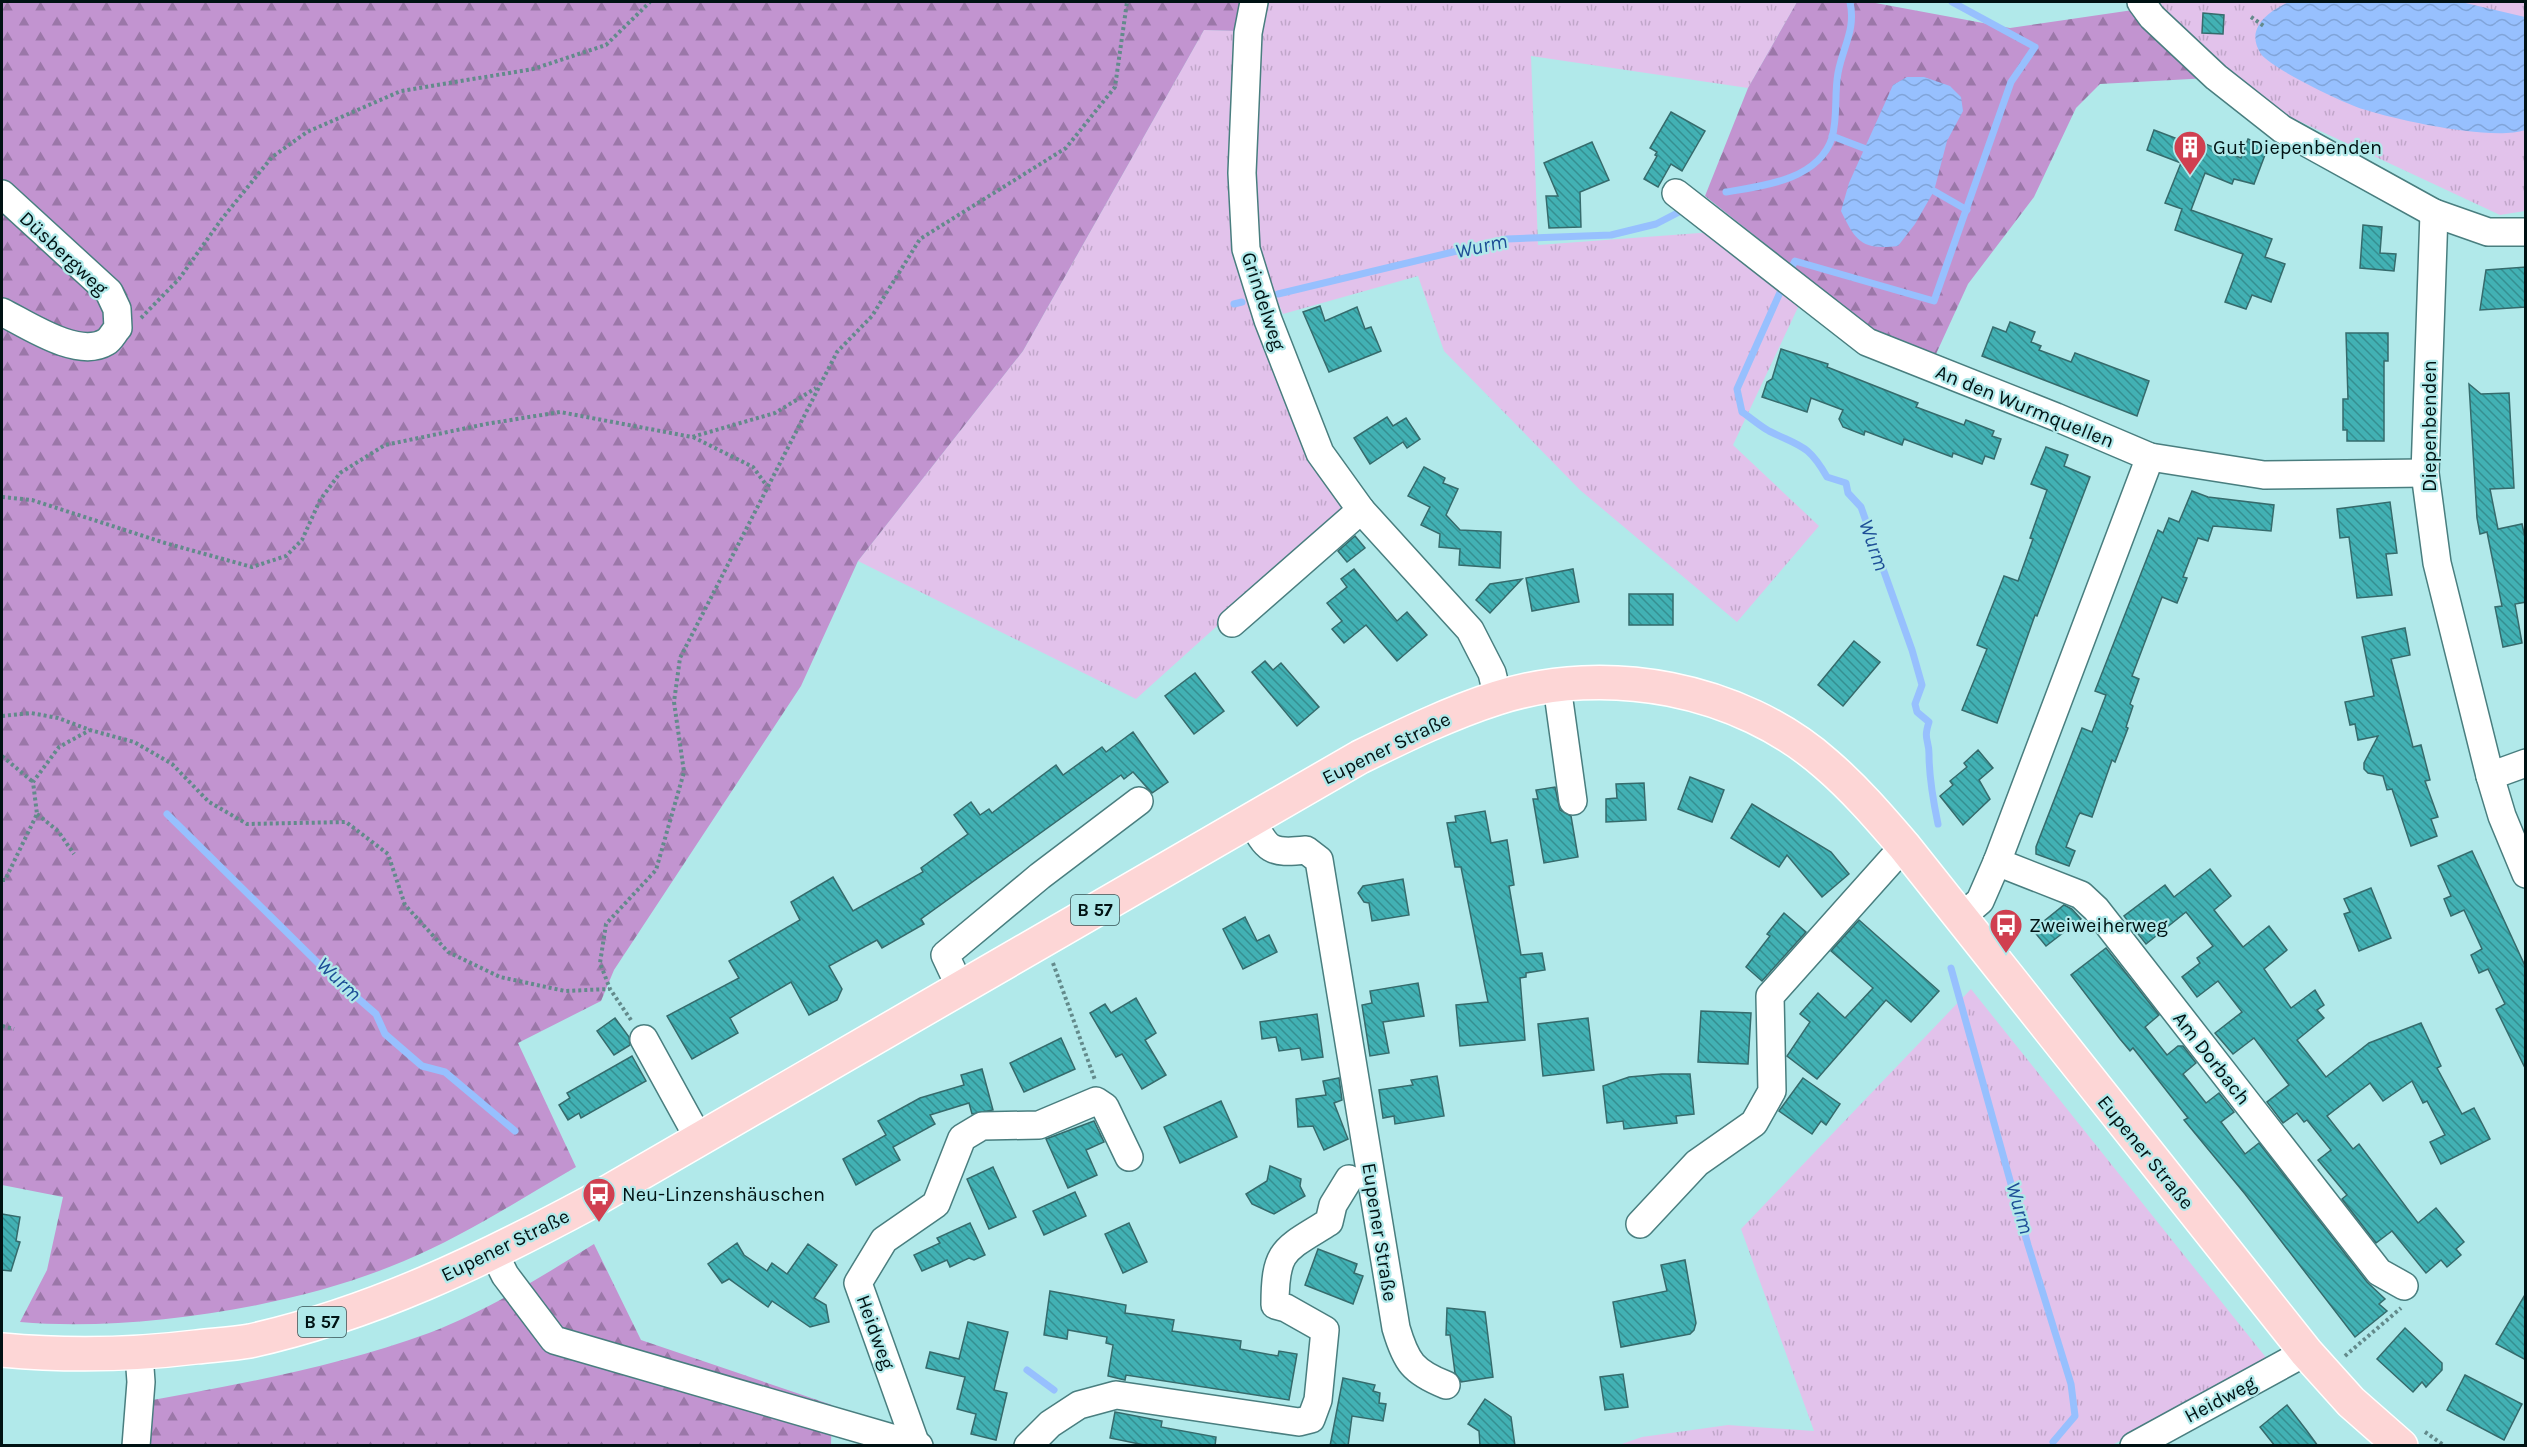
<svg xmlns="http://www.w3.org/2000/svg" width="2527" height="1447" viewBox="0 0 2527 1447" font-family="Karla,sans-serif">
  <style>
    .grass { fill: url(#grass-tufts) }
    .forest { fill: url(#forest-firs) }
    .water { fill: url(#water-waves) }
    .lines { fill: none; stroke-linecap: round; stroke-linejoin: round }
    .stream { stroke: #97c0fe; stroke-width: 7 }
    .building { fill: url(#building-back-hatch); stroke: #366b6c; stroke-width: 1.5 }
    .minor-casing { stroke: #497e7f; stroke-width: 30 }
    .major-casing { stroke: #fff; stroke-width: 36 }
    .path { stroke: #638a8b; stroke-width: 4; stroke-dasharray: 3 3; stroke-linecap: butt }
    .minor { stroke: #fff; stroke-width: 27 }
    .major { stroke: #fdd6d6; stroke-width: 33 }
    .labels { text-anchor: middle; stroke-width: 4.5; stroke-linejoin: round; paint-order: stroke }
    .shield { fill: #b1e9ea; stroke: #355254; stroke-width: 1.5 }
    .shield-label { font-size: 18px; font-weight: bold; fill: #001213 }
    .poi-label { font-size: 20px; fill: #001213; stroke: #b1e9ea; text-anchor: start }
    .street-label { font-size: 20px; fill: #001213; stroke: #b1e9ea }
    .water-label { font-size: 21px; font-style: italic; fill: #1d4e96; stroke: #b1e9ea }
  </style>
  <defs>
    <pattern id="grass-tufts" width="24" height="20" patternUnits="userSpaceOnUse" patternTransform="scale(1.5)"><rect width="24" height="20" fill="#e2c2eb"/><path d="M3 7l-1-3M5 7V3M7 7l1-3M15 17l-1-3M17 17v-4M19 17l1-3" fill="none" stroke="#c0a6c9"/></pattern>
    <pattern id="forest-firs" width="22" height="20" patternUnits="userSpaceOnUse" patternTransform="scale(1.5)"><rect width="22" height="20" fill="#c294d0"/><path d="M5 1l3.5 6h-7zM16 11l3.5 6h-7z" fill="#9b77a8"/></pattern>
    <pattern id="water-waves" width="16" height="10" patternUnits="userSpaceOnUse" patternTransform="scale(1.5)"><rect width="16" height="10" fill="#97c0fe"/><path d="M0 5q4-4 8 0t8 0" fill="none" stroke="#80a4d9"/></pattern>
    <pattern id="building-back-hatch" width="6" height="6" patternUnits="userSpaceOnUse" patternTransform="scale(1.5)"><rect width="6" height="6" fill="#42b1b4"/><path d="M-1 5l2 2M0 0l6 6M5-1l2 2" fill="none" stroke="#358f91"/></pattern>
  </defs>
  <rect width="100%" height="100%" fill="#b1e9ea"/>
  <g class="grass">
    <polygon points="1267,2 1797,2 1748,88 1531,56 1538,245 1713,232 1801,301 1733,445 1819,526 1737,622 1580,490 1444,351 1418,276 1283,314 1256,251 1251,202 1259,22"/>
    <polygon points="2152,2 2525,2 2525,211 2500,215 2258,102"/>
    <polygon points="1204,30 1240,31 1232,173 1232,253 1322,476 1341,506 1339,516 1136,699 858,561 1023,351"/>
    <polygon points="1971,989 2272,1365 2112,1445 1616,1446 1642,1437 1728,1425 1814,1431 1741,1229"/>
  </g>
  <g class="forest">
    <path d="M2,2H1247L1240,31L1204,30L1023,351L858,561L801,686L614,970L601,1001L518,1043L576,1167C519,1200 464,1236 404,1261C297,1307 136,1332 20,1322L47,1270L63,1197L2,1185Z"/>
    <polygon points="1797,2 1870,2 2010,28 2133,10 2209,78 2100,84 2076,108 2034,197 1968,284 1936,354 1873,330 1705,196 1748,88"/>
    <path d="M594,1244L641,1340L832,1405L831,1445L125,1446L131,1404C231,1386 333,1368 429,1333C487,1311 541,1277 594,1244Z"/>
  </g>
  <g class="water">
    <path d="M2289,2H2461L2525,17V130C2493,141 2401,121 2366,110C2347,105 2272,69 2261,54C2244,28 2269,11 2289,2Z"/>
    <path d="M1907,77H1924L1950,86L1961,97L1963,111L1947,141L1934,191L1915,224L1898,246C1862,250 1856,242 1841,211L1849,183L1893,85Z"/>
  </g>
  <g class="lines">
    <g class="stream">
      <polyline points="1832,136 1866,149"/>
      <polyline points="1934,191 1967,210"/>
      <path d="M1726,192C1763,186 1818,180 1832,138C1838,116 1834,95 1838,73C1843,46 1856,30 1850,2"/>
      <polyline points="1788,274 1795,261 1934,301 2011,82 2035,47 1952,2"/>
      <path d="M1782,288L1737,389L1742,412C1751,418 1760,426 1769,431C1801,447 1808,444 1827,477L1846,483L1848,493L1861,507L1912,650L1922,685L1915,704L1917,712L1929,722C1923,740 1929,739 1929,754C1929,778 1933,800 1938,824"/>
      <polyline points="1278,294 1507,239 1611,235 1656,224 1683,210"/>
      <polyline points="1234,304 1242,302"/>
      <polyline points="167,814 324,969 376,1014 385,1034 422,1066 445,1072 515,1131"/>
      <polyline points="1951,968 2028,1245 2071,1384 2075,1416 2053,1442"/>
      <polyline points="1027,1370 1054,1390"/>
    </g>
  </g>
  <g class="building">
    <polygon points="2203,13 2224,15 2223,34 2202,33"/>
    <polygon points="1671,112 1705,131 1682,171 1671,164 1658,187 1644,179 1657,156 1655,155 1657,152 1650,148"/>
    <polygon points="2154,130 2188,143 2190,138 2241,158 2248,139 2268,147 2254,184 2234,179 2232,184 2205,173 2191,210 2272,239 2265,257 2285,264 2271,302 2252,295 2246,309 2225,302 2243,254 2175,230 2182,209 2165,203 2181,163 2147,150"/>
    <polygon points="1592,142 1609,180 1580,192 1581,227 1549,228 1546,196 1558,196 1544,163"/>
    <polygon points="2363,225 2382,227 2380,253 2396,254 2394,271 2360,268"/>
    <polygon points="2526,267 2526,307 2480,310 2486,270"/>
    <polygon points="1320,306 1325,321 1357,307 1365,329 1371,327 1381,351 1329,372 1303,312"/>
    <polygon points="2010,322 2035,332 2031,342 2041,346 2039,350 2071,362 2075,353 2149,381 2137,416 1982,356 1993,327 2006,332"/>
    <polygon points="2346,333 2388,333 2388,361 2384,361 2384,441 2347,441 2347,430 2343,430 2343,399 2348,399"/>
    <polygon points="1781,349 1828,364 1827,367 1918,403 1916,407 1964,425 1966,420 1994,431 1992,436 2001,439 1994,459 1985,456 1982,464 1953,453 1952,457 1904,439 1902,445 1865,431 1864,435 1843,427 1839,419 1843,410 1811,398 1807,412 1762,397 1767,382 1772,379"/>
    <polygon points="2469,384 2481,394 2509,393 2514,488 2490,489 2498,529 2522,524 2526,542 2526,602 2515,604 2522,643 2503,647 2495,607 2502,606 2487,532 2480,534 2477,518"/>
    <polygon points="1387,417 1393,426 1406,418 1420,439 1407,448 1403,442 1370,464 1354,438"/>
    <polygon points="2046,447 2068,455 2064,466 2090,477 2037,616 2035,615 1997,723 1962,710 1987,649 1977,645 2004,576 2018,581 2033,539 2030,538 2047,490 2031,484"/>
    <polygon points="1424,467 1445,478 1443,483 1458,489 1446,515 1460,530 1501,532 1500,568 1459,565 1460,549 1439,547 1440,534 1421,525 1430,507 1408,496"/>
    <polygon points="2192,491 2208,497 2274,505 2271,531 2213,526 2208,541 2198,538 2183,577 2187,578 2177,603 2162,597 2132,676 2139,679 2130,704 2133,706 2126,727 2128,728 2115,762 2112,760 2092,817 2080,813 2078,816 2066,847 2075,851 2069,866 2036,854 2036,847 2082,728 2092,732 2106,695 2095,691 2158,530 2163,533 2169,518 2179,522"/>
    <polygon points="2390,502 2397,553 2386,554 2392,595 2357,598 2349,537 2340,538 2337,509"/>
    <polygon points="1355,536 1365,548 1347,562 1338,551"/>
    <polygon points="1354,569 1397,621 1407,612 1427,635 1397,661 1366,625 1344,643 1332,629 1342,621 1327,603 1347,587 1341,579"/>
    <polygon points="1573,569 1579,602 1532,611 1526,578"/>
    <polygon points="1522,579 1490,613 1476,600 1490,584"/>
    <rect x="1629" y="594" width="44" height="31"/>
    <polygon points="2405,628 2410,655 2391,659 2413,747 2421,745 2430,780 2425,781 2438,817 2431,819 2437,836 2411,846 2392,789 2387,790 2383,776 2368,773 2364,769 2364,763 2378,736 2358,740 2355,724 2350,725 2345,702 2374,696 2362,637"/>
    <polygon points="1854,641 1880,662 1843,706 1818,685"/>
    <polygon points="1265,661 1273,670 1281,663 1319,707 1297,726 1252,672"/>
    <polygon points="1195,673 1224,711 1194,734 1165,696"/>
    <polygon points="1133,732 1168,782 1152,793 1133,772 1124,779 1121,775 921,919 924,924 882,948 877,940 829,966 842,989 837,1000 809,1015 791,982 730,1018 738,1033 692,1059 667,1016 739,978 729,961 800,920 791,902 833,877 853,911 923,872 921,868 968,834 954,815 971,802 980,815 989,809 992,813 1056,765 1063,775 1102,747 1106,752"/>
    <polygon points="1978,750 1993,768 1979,780 1990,799 1963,825 1940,796 1953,785 1950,781 1967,767 1964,763"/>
    <polygon points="1690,777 1724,790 1712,822 1678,809"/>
    <polygon points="1644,783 1646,820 1606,822 1606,799 1617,798 1616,784"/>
    <polygon points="1555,787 1560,810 1571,816 1578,857 1544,863 1533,799 1538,799 1536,790"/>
    <polygon points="1752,804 1831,852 1849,874 1822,897 1787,855 1779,867 1731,838"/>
    <polygon points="1485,811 1491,843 1507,840 1514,885 1509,886 1521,955 1542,953 1545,970 1526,973 1526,977 1520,978 1525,1040 1460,1046 1456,1005 1488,1002 1461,867 1455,867 1447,823 1456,822 1455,816"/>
    <polygon points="2472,851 2526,968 2526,1070 2496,1009 2505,1004 2488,969 2479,973 2471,955 2482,949 2464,910 2451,916 2444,899 2451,896 2438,866"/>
    <polygon points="2210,869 2231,896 2214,910 2243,947 2269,926 2287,950 2264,969 2291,1008 2315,990 2324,1005 2317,1010 2324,1018 2297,1040 2326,1077 2369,1043 2421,1023 2441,1066 2437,1068 2462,1114 2474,1108 2490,1139 2441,1164 2430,1142 2445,1135 2427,1101 2423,1103 2412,1081 2383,1101 2370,1083 2327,1116 2353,1149 2359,1144 2418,1223 2436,1208 2464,1242 2456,1249 2461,1255 2447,1267 2441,1260 2426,1273 2392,1231 2376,1243 2342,1199 2347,1195 2318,1160 2331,1150 2307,1120 2304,1122 2297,1113 2283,1123 2267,1102 2289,1085 2254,1038 2233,1054 2215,1033 2242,1012 2218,981 2197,997 2182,977 2200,963 2197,958 2213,946 2186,912 2146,944 2124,916 2165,885 2174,897"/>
    <polygon points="1403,879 1409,915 1372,921 1369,903 1364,902 1358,893 1363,886"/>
    <polygon points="2371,888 2391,938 2359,951 2344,914 2350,912 2344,899"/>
    <polygon points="2064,905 2072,909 2081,919 2046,946 2033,930"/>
    <polygon points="1784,913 1806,932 1762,981 1746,967 1770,936 1767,934"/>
    <polygon points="1245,917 1257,941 1269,935 1277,952 1243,969 1223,929"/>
    <polygon points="1859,920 1939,991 1911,1022 1886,1000 1817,1079 1787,1056 1810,1022 1800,1014 1818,993 1845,1018 1873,988 1831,951"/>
    <polygon points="2106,948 2159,1015 2145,1027 2167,1055 2178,1046 2183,1046 2196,1063 2183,1074 2206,1103 2219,1093 2234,1112 2221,1122 2245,1154 2259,1143 2367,1282 2385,1299 2379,1304 2387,1311 2355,1337 2245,1194 2184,1120 2188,1118 2133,1048 2130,1051 2120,1039 2071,975"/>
    <polygon points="1418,983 1424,1016 1383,1022 1389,1053 1370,1056 1362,1005 1372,1003 1370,991"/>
    <polygon points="1136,998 1156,1033 1145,1040 1166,1075 1142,1089 1122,1054 1116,1057 1090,1013 1105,1004 1111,1013"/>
    <polygon points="1701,1011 1751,1013 1748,1064 1698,1062"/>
    <polygon points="1317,1014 1323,1057 1302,1060 1300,1048 1279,1051 1276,1037 1262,1039 1260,1022"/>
    <polygon points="615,1018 629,1037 630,1045 614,1055 597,1031"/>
    <polygon points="1588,1018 1594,1070 1543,1076 1538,1024"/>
    <polygon points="1061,1038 1075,1069 1024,1092 1010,1063"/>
    <polygon points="632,1056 646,1081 581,1118 579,1113 568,1120 559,1105 570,1098 567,1093"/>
    <polygon points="982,1069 993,1110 972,1114 969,1103 930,1115 935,1124 893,1147 900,1160 856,1185 843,1159 886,1135 878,1121 920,1098 964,1085 961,1075"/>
    <polygon points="1662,1074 1690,1074 1694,1114 1676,1116 1677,1123 1624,1129 1623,1121 1607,1123 1603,1086 1629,1077"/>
    <polygon points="1437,1076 1444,1116 1395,1124 1394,1116 1383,1118 1379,1090 1413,1085 1411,1080"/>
    <polygon points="1339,1078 1342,1100 1334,1103 1348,1139 1324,1150 1313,1126 1298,1127 1296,1099 1326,1095 1323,1081"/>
    <polygon points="1803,1078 1840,1104 1826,1125 1821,1121 1812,1134 1779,1111"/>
    <polygon points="1221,1101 1237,1137 1180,1163 1164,1127"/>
    <polygon points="1094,1121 1104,1142 1086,1150 1097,1175 1068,1188 1046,1139"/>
    <polygon points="1270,1166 1301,1179 1300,1186 1305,1196 1274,1214 1252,1204 1246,1194 1267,1181"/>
    <polygon points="993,1167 1016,1217 989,1229 967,1179"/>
    <polygon points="1075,1192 1086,1216 1044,1235 1033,1211"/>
    <polygon points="2,1214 20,1217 16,1241 20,1242 11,1271 2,1270"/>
    <polygon points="970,1223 985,1255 974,1260 969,1258 950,1267 947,1260 922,1271 914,1255 940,1243 937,1238"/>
    <polygon points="1129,1223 1147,1262 1123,1273 1105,1234"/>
    <polygon points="737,1243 744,1255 767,1271 772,1263 787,1274 808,1244 837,1265 814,1298 826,1305 829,1322 810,1327 772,1301 768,1307 729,1279 722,1283 708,1264"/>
    <polygon points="1318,1249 1357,1264 1354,1273 1363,1276 1353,1304 1305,1285"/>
    <polygon points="1685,1260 1696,1323 1694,1330 1690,1334 1621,1347 1613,1302 1667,1291 1661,1265"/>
    <polygon points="1050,1291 1126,1305 1125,1313 1174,1320 1172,1331 1241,1341 1240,1349 1278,1356 1279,1351 1297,1354 1289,1400 1126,1375 1125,1380 1108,1376 1113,1345 1106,1343 1107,1337 1068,1330 1067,1339 1044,1335"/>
    <polygon points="2526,1293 2526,1360 2496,1344"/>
    <polygon points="1447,1308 1485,1312 1493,1377 1461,1382 1455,1373 1450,1335 1446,1335"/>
    <polygon points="968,1322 1008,1332 994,1390 1007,1393 996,1440 971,1434 976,1414 957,1409 965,1377 926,1368 930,1352 959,1359"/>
    <polygon points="2405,1328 2442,1363 2442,1370 2426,1387 2422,1382 2413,1392 2377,1359"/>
    <polygon points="1623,1374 1628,1407 1605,1410 1600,1377"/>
    <polygon points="2465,1375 2522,1404 2504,1440 2447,1410"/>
    <polygon points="1343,1378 1375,1385 1373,1391 1380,1393 1379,1403 1386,1404 1383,1421 1352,1416 1348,1446 1330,1446"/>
    <polygon points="1485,1399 1511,1417 1515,1446 1480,1446 1479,1431 1468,1424"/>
    <polygon points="2287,1405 2307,1431 2318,1446 2275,1446 2260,1427"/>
    <polygon points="1115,1412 1162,1421 1161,1427 1216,1437 1215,1446 1149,1446 1110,1438"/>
  </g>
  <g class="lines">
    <defs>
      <g id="minor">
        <polyline points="1254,2 1248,33 1242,173 1246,249 1268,320 1320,453 1361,510 1470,630 1492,673 1498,698"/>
        <polyline points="2141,2 2152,17 2216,77 2282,129 2434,213 2488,232 2526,232"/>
        <polyline points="1676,193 1867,342 2056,417 2150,457 2264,475 2425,473"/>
        <path d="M2,194L109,292L117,309L118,328C114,332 111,339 106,342C78,359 28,325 2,312"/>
        <polyline points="2434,213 2425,473 2437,563 2490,776 2502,816 2526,874"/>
        <polyline points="1232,623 1361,510"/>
        <polyline points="1557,686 1573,801"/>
        <polyline points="2490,776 2526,763"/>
        <path d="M1251,819C1267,850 1270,854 1306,850L1319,860L1396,1328C1406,1362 1413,1372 1446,1385"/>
        <polyline points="1997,862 2081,895 2096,909 2379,1272 2404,1286"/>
        <polyline points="1960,918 1980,901 1997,862 2150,457"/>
        <polyline points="960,987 945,955 1040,876 1139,801"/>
        <polyline points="644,1039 699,1139"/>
        <polyline points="1640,1224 1697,1163 1754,1123 1772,1091 1770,996 1904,846"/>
        <polyline points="494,1253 505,1275 554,1340 919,1446"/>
        <polyline points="916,1445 858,1283 884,1240 936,1204 962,1138 982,1126 1039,1125 1096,1101 1105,1107 1129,1157"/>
        <polyline points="136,1446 141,1382 139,1354"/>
        <path d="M1028,1446L1050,1424L1079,1405L1116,1395L1299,1422L1311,1419L1318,1400L1325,1330L1286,1308L1275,1305C1275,1249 1284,1250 1329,1222L1333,1205L1349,1179"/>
        <polyline points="2134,1446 2306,1352"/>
      </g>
      <path id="major" d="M2,1350C67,1356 131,1355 196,1347C214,1345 232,1344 250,1341C371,1314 481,1261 589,1203L1360,757C1405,735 1450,713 1497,698C1606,663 1740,688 1826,764C1855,789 1879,817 1904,846L2306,1352L2351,1402L2401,1446"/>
    </defs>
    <use href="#minor" class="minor-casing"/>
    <use href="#major" class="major-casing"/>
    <g class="path">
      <polyline points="2251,17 2265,27"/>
      <polyline points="141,318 179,279 221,220 272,157 307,132 401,91 533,69 606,45 650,2"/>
      <polyline points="693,437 753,467 767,486"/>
      <polyline points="2,497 32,500 165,543 252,567 286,556 302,540 320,500 340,473 385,445 486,424 560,412 692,437 775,413 816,388"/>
      <polyline points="2,716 31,713 58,718 90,730 134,742 172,764 209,802 247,824 346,822 388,854 405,905 448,952 500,977 565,991 609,989"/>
      <polyline points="2,756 33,782"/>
      <polyline points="37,814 58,831 74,854"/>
      <polyline points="2,880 5,880 37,814 33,782 59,747 90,730"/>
      <polyline points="1053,963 1095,1080"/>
      <polyline points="631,1020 610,989 600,963 606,924 656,870 684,772 674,702 680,658 837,352 872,316 920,239 1066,148 1115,87 1127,2"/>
      <polyline points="2,1026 14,1029"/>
      <polyline points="2345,1356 2401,1308"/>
      <polyline points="2425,1432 2445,1446"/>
    </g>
    <use href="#minor" class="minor"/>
    <use href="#major" class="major"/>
  </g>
  <defs>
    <symbol id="building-pin" viewBox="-11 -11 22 30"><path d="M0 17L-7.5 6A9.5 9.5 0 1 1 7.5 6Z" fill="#d03f50" stroke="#b1e9ea"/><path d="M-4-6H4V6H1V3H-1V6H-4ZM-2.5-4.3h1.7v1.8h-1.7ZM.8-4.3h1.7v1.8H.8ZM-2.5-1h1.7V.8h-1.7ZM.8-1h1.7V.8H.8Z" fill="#fff"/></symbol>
    <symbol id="bus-pin" viewBox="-11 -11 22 30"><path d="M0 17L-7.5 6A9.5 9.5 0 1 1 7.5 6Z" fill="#d03f50" stroke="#b1e9ea"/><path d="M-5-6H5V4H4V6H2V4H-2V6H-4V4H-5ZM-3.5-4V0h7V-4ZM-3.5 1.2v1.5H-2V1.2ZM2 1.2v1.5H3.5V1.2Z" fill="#fff"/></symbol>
  </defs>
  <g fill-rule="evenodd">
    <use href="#building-pin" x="2171" y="128" width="38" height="52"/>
    <use href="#bus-pin" x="1987" y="906" width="38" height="52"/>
    <use href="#bus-pin" x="580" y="1175" width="38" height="52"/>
  </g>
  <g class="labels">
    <g class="shield">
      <rect x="1071" y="895" width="48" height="30" rx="4.5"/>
      <rect x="298" y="1307" width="48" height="30" rx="4.5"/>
    </g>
    <g class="shield-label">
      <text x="1095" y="916">B 57</text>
      <text x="322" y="1328">B 57</text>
    </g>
    <g class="poi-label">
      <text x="2213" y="154">Gut Diepenbenden</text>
      <text x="2029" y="932">Zweiweiherweg</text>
      <text x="622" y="1201">Neu-Linzenshäuschen</text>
    </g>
    <g class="street-label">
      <text transform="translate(64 253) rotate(43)" y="7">Düsbergweg</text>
      <text transform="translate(1264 301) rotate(72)" y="7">Grindelweg</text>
      <text transform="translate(2025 406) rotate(22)" y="7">An den Wurmquellen</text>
      <text transform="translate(2429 426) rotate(-90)" y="7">Diepenbenden</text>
      <text transform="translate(1386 748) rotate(-26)" y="7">Eupener Straße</text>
      <text transform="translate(2212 1058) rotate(52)" y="7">Am Dorbach</text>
      <text transform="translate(2146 1152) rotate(51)" y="7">Eupener Straße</text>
      <text transform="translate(1380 1232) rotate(81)" y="7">Eupener Straße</text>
      <text transform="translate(505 1245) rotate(-26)" y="7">Eupener Straße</text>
      <text transform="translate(876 1332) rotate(70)" y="7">Heidweg</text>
      <text transform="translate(2220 1399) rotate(-28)" y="7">Heidweg</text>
    </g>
    <g class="water-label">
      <text transform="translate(1481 246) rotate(-12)" y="7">Wurm</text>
      <text transform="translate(1874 545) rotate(71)" y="7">Wurm</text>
      <text transform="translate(339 979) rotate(44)" y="7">Wurm</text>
      <text transform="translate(2020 1208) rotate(74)" y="7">Wurm</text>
    </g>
  </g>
  <rect width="2527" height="1447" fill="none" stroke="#001213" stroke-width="6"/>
</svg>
